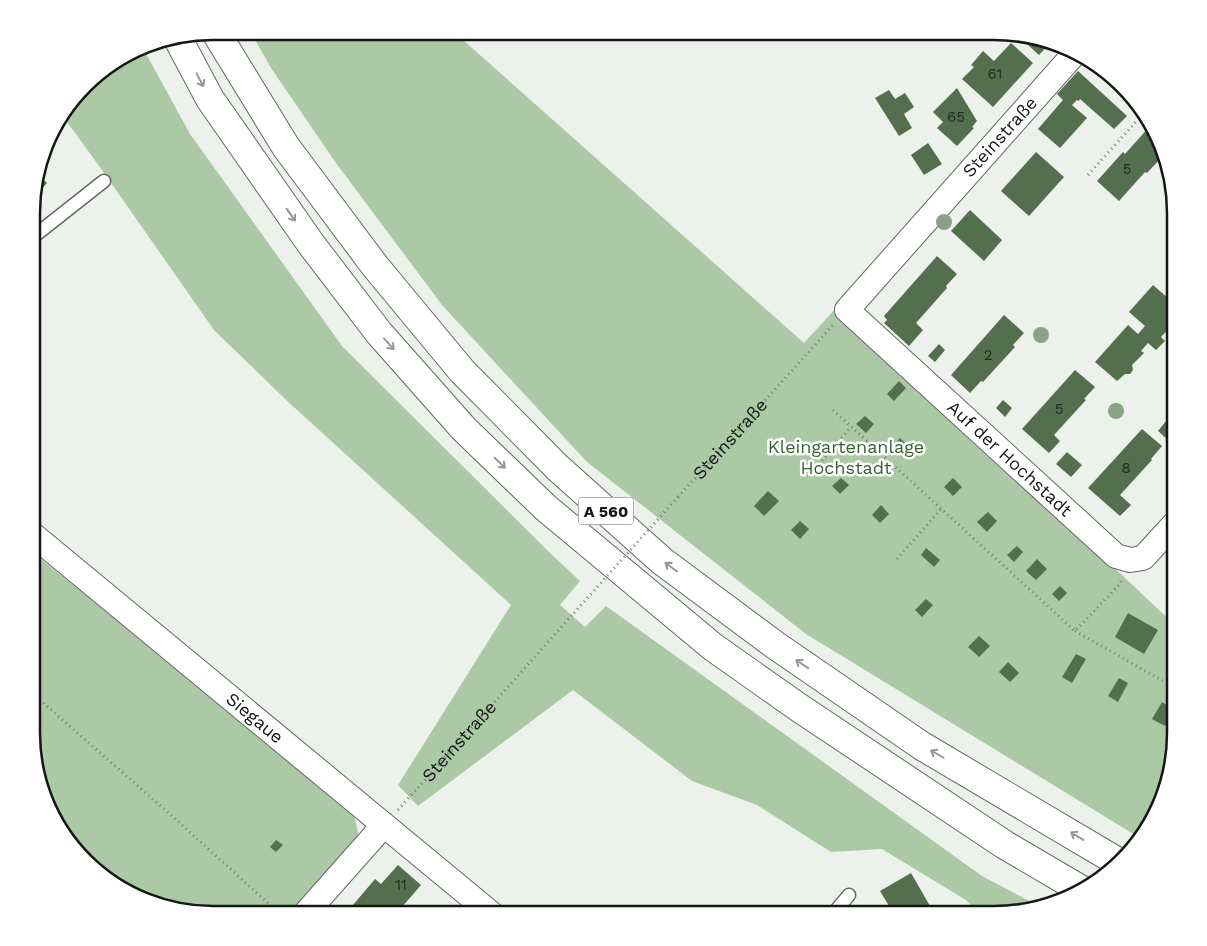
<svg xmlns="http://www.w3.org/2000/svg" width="1207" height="946" viewBox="0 0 1207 946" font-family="'Work Sans',sans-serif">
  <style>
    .green { fill: #abc9a5 }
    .building { fill: #536f4e }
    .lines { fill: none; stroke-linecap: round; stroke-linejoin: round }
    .lane-casing { stroke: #636862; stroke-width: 15 }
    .street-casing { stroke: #636862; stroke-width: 26 }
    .highway-casing { stroke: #636862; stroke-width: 30 }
    .path { stroke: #767a76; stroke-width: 3; stroke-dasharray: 1 4; stroke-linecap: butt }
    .lane { stroke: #fff; stroke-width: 12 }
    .street { stroke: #fff; stroke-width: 24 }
    .highway { stroke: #fff; stroke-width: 28 }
    .path-bridge { stroke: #767a76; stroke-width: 3; stroke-dasharray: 1 4; stroke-linecap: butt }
    .tree { fill: #88a284 }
    .oneway { stroke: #969796 }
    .labels { text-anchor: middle; stroke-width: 5; stroke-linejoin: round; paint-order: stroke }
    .number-label { font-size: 15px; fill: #242d23 }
    .shield { fill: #fff; stroke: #5b5d5b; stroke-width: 1 }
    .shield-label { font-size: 16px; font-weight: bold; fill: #151715 }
    .street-label { font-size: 18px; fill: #151715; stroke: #fff }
    .park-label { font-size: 18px; fill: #376130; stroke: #fff }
    .rim { fill: none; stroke: #151715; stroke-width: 2.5 }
  </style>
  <rect width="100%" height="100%" fill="#ecf2eb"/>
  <g class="green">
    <polygon points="250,31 453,31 804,343 837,307 1175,625 1175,745 1162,803 1140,838 806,634 587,462 442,305 336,163 271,68"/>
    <polygon points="143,48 190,134 342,346 550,553 580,581 560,605 585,627 606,606 982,876 1039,906 994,915 981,915 966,900 882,849 831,852 757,805 692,781 573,690 418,806 398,785 511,605 284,398 214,330 102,170 62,115 93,76"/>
    <polygon points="32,552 156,651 354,815 359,837 290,914 202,914 143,901 93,869 50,813 32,745"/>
  </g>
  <g class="building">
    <polygon points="1016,34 1019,35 1051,42 1039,55"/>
    <polygon points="1011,43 1033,63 993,107 962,79 974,67 971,65 983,51 994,61"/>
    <polygon points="1078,71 1127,116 1114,129 1080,99 1079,101 1077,100 1072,105 1087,118 1060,148 1038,129 1063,100 1057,94"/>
    <polygon points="957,88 977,121 972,127 974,128 957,146 937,128 943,122 933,112"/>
    <polygon points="889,90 895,99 905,93 914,107 904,114 912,128 899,136 875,98"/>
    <polygon points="1151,125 1157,133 1163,156 1147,173 1145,172 1119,201 1097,181 1123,152 1125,154"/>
    <polygon points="928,143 942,164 924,175 911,155"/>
    <polygon points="1036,152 1064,177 1029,216 1001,191"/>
    <polygon points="38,174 47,183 33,199 33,189"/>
    <polygon points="970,210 1002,240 984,261 951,231"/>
    <polygon points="937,256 957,274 946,286 947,288 916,323 923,330 909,346 884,323 887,320 884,316"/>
    <polygon points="1153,285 1176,305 1176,321 1161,337 1165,341 1156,350 1148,343 1141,351 1144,353 1132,365 1133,370 1130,374 1125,374 1117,381 1095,362 1128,325 1138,334 1145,326 1129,312"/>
    <polygon points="1004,315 1024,333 1013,345 1015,347 983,382 981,381 970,393 951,375"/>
    <polygon points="939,344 945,350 935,362 928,356"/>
    <polygon points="1075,370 1095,387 1084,399 1086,400 1054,435 1060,441 1049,453 1022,429"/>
    <polygon points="899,381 906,388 894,401 887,394"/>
    <polygon points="1003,400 1012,408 1005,417 996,408"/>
    <polygon points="865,416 874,424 866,433 856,424"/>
    <polygon points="1166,421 1174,428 1176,427 1176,447 1158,431"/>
    <polygon points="1142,429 1162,446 1151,459 1152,460 1120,495 1131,505 1120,516 1088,488"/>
    <polygon points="900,438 907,445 900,454 892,447"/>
    <polygon points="1067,452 1082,465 1071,477 1056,464"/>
    <polygon points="841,478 849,485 840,494 832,486"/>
    <polygon points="953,478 962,487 953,496 944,487"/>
    <polygon points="768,491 779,501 764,516 754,506"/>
    <polygon points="881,505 889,514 880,523 872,515"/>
    <polygon points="988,512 997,521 987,532 977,522"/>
    <polygon points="800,521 809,529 800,539 791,530"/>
    <polygon points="1017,546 1023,552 1014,562 1007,555"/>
    <polygon points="926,548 940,560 934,567 921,555"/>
    <polygon points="1037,559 1047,569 1036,580 1026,571"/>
    <polygon points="1060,586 1067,593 1059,601 1052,594"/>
    <polygon points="926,599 933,605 922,617 915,610"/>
    <polygon points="1128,613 1158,630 1144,654 1115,637"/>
    <polygon points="979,636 990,646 979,657 968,647"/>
    <polygon points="1076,654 1086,659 1072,683 1062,677"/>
    <polygon points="1008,662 1019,673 1010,682 999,672"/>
    <polygon points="1119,678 1128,683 1118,702 1108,696"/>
    <polygon points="1162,702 1175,710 1165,726 1152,719"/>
    <polygon points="276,840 283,845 276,852 270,847"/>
    <polygon points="398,865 421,885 396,914 363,914 353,905 375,879 381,884"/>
    <polygon points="911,873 930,906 914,915 873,915 889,906 880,891"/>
  </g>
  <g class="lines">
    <defs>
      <g id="lane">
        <polyline points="33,237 104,181"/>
        <polyline points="832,915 849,895"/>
      </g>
      <g id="street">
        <path id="s3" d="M1075,53L847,310L1116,556L1130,560L1143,558L1176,522"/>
        <path id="s4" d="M32,534L493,915"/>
        <polyline points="305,914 384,825"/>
      </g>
      <g id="highway">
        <polyline points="215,31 286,147 375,266 462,371 558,468 662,561 775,645 922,746 1118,862"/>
        <polyline points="177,37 210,99 311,244 379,333 464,429 546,508 713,647 798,707 1005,845 1080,889"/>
      </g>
    </defs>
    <use href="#lane" class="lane-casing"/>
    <use href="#street" class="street-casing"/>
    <use href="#highway" class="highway-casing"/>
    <g class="path">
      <polyline points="1088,175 1143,114"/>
      <polyline points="833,410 1075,631 1119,585 1122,579"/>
      <polyline points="809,476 851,427"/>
      <path id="s1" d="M678,497L833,325"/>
      <polyline points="897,559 941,509"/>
      <polyline points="1075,631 1175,688"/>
      <polyline points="32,693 172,816 280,914"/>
      <path id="s2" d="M398,810L574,613"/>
    </g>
    <use href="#lane" class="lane"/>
    <use href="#street" class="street"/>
    <use href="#highway" class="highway"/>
    <polyline class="path-bridge" points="574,613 678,497"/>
  </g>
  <g class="tree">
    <circle cx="944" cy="222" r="8"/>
    <circle cx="1041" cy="335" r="8"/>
    <circle cx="1116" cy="411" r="8"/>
  </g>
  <defs><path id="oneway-shaft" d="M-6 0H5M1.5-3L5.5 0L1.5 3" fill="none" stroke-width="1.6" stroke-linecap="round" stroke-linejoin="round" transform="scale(1.25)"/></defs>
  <g class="oneway">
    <use href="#oneway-shaft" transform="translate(200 80) rotate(62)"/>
    <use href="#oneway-shaft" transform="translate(291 215) rotate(55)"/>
    <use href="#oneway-shaft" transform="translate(389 344) rotate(48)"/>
    <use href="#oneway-shaft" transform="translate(500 463) rotate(44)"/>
    <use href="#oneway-shaft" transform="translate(671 567) rotate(-143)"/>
    <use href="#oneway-shaft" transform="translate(802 664) rotate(-146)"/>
    <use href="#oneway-shaft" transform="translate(937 754) rotate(-150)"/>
    <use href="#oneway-shaft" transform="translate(1077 836) rotate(-149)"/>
  </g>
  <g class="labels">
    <g class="number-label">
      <text x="995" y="79">61</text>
      <text x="956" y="122">65</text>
      <text x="1127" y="174">5</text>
      <text x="988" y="360">2</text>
      <text x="1059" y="414">5</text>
      <text x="1126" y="473">8</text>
      <text x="401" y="890">11</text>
    </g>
    <rect class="shield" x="578.5" y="497.5" width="55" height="27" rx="4"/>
    <g class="shield-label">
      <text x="606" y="517">A 560</text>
    </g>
    <g class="street-label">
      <text transform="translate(1000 137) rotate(-48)" y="6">Steinstraße</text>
      <text dy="6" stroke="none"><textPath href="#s1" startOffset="78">Steinstraße</textPath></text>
      <text dy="6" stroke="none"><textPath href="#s3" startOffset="564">Auf der Hochstadt</textPath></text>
      <text dy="6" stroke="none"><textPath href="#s4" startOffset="289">Siegaue</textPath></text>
      <text dy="6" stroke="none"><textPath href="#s2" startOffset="92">Steinstraße</textPath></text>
    </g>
    <g class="park-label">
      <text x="846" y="453">Kleingartenanlage<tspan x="846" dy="21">Hochstadt</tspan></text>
    </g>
  </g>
  <path d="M0 0H1207V946H0ZM213 40H994A173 173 0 0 1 1167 213V733A173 173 0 0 1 994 906H213A173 173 0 0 1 40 733V213A173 173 0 0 1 213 40Z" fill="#fff" fill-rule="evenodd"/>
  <path class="rim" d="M213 40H994A173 173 0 0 1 1167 213V733A173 173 0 0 1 994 906H213A173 173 0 0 1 40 733V213A173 173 0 0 1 213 40Z"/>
</svg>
